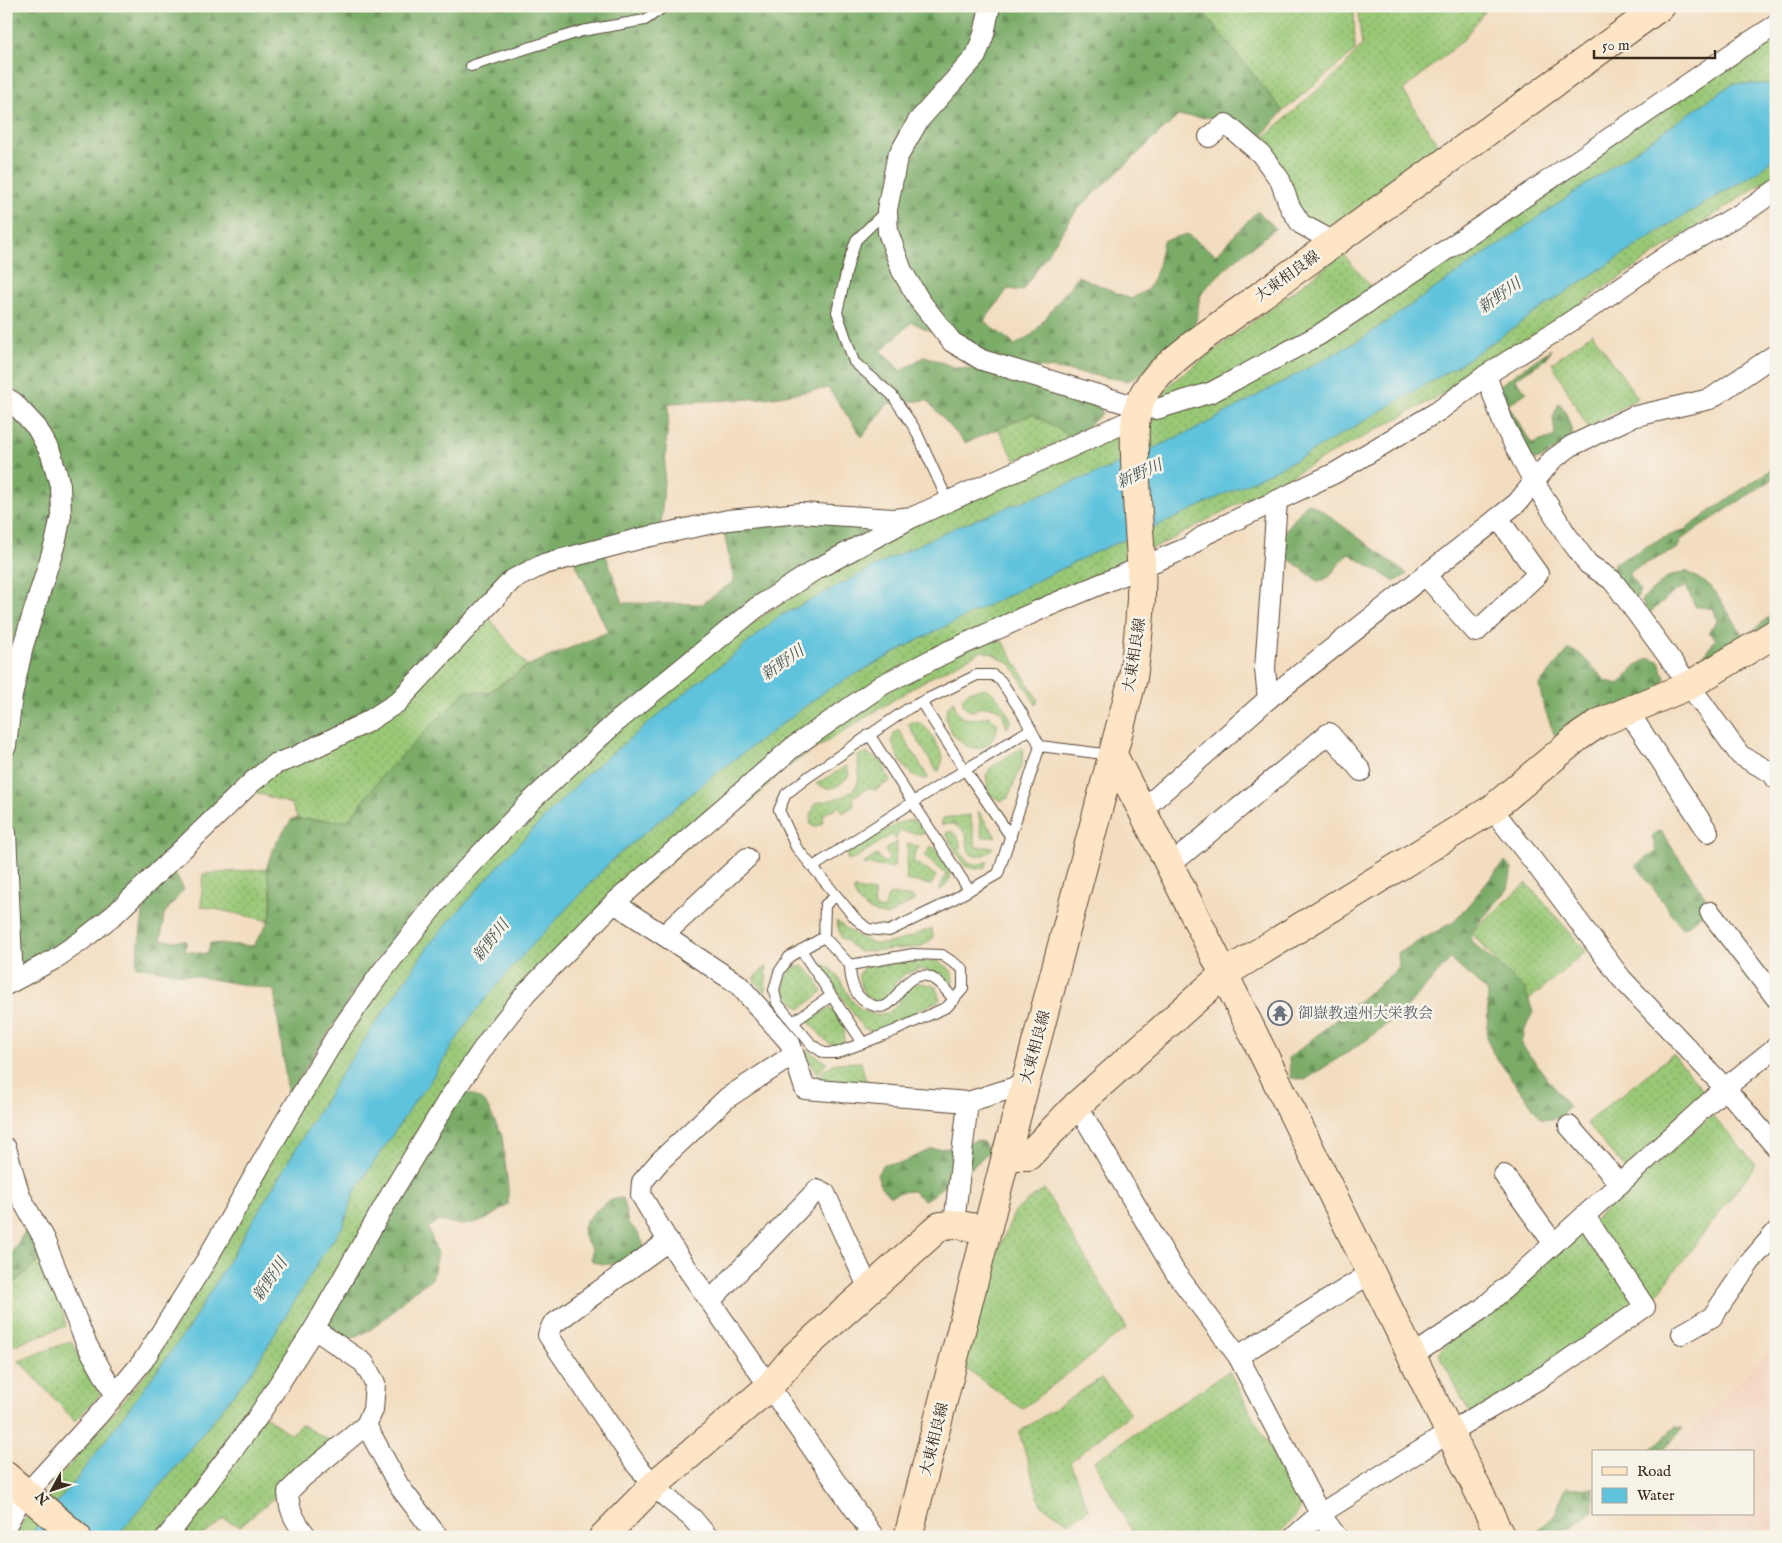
<svg xmlns="http://www.w3.org/2000/svg" width="1782" height="1543" viewBox="0 0 1782 1543" font-family="'IM FELL English','Noto Serif JP',serif">
  <style>
    .built { fill: #f3d4bf }
    .grass { fill: url(#grass-dots); stroke: #6a794a }
    .forest { fill: url(#forest-firs); stroke: #5a6b42 }
    .water { fill: #5fc3dd; stroke: #4d767e }
    .lines { fill: none; stroke-linecap: round; stroke-linejoin: round }
    .lane-casing { stroke: #574536; stroke-width: 12 }
    .street-casing { stroke: #574536; stroke-width: 22 }
    .secondary-casing { stroke: #574536; stroke-width: 30 }
    .lane { stroke: #fff; stroke-width: 10 }
    .street { stroke: #fff; stroke-width: 20 }
    .secondary { stroke: #fde5c5; stroke-width: 28 }
    .labels { text-anchor: middle; stroke-width: 5; stroke-linejoin: round; paint-order: stroke }
    .street-label { font-size: 15px; fill: #3b2a1e; stroke: #f7f3e8 }
    .worship-label { font-size: 15px; fill: #5b616d; stroke: #f7f3e8; text-anchor: start }
    .water-label { font-size: 16px; font-style: italic; fill: #465857; stroke: #f7f3e8 }
  </style>
  <defs>
    <pattern id="grass-dots" width="8" height="8" patternUnits="userSpaceOnUse" patternTransform="scale(1.25)"><rect width="8" height="8" fill="#99c876"/><path d="M2 2h.1M6 6h.1" fill="none" stroke="#7ea360" stroke-width="1.8" stroke-linecap="round"/></pattern>
    <pattern id="forest-firs" width="22" height="20" patternUnits="userSpaceOnUse" patternTransform="scale(1.25)"><rect width="22" height="20" fill="#7aac67"/><path d="M5 1l3.5 6h-7zM16 11l3.5 6h-7z" fill="#658c54"/></pattern>
  </defs>
  <rect width="100%" height="100%" fill="#f7f3e8"/>
  <filter id="ink" filterUnits="userSpaceOnUse"><feTurbulence type="fractalNoise" baseFrequency=".02" numOctaves="2"/><feDisplacementMap in="SourceGraphic" scale="10" xChannelSelector="R" yChannelSelector="G"/><feConvolveMatrix kernelMatrix="1 2 1 2 8 2 1 2 1" color-interpolation-filters="sRGB"/></filter>
  <filter id="wash" filterUnits="userSpaceOnUse"><feTurbulence type="fractalNoise" baseFrequency=".0096" numOctaves="4" result="noise"/><feDisplacementMap in="SourceGraphic" scale="20" xChannelSelector="R" yChannelSelector="G"/><feGaussianBlur stdDeviation="1.12" result="paint"/><feColorMatrix in="noise" values="0 0 0 0 0 0 0 0 0 0 0 0 0 0 0 0 0 1.4 0 .05"/><feComposite in="paint" operator="in"/></filter>
  <g filter="url(#wash)">
    <rect width="100%" height="100%" fill="#f3ddc0"/>
    <polygon class="built" points="1776,1343 1776,1537 1699,1537 1673,1514 1753,1514 1753,1452 1669,1452"/>
    <g class="grass">
      <polygon points="1198,6 1354,6 1355,51 1283,111"/>
      <polygon points="1357,6 1489,6 1461,42 1403,90 1440,148 1334,229 1309,225 1255,145 1343,68 1362,45"/>
      <polygon points="1776,25 1776,174 1447,392 1174,538 974,632 860,691 526,993 167,1537 14,1537 24,1520 152,1366 321,1062 445,891 638,704 821,575 909,522 1150,418 1170,384 1343,254 1378,295"/>
      <polygon points="1592,333 1638,398 1588,428 1552,363"/>
      <polygon points="1032,414 1073,437 1015,460 998,429"/>
      <polygon points="486,608 491,620 527,666 419,740 382,776 348,821 298,820 291,804 245,789"/>
      <polygon points="979,640 1003,642 1038,700 1036,705 1012,665 993,654 982,651 924,681 799,759 775,777 742,811 734,803 884,691"/>
      <polygon points="6,657 11,657 7,737 13,969 6,973"/>
      <path d="M985,688C999,696 1005,706 1011,721L1007,728L1002,712C991,706 984,704 973,711C965,710 963,705 962,698L969,691Z"/>
      <path d="M954,701L956,711L962,718L978,719L990,716L998,724C986,782 924,720 954,701Z"/>
      <polygon points="911,722 920,723 929,731 942,754 943,759 939,771 937,772 908,724"/>
      <path d="M899,730L928,777L927,779C907,779 897,757 892,740L895,732Z"/>
      <polygon points="1022,747 1024,750 1022,764 1008,798 1001,801 989,794 986,776 990,768"/>
      <path d="M866,753L882,762L890,781L875,790L869,787L853,797L854,806L843,813L840,806L824,814L822,824L815,827L811,825L810,818L815,803C831,800 859,797 859,775C860,768 857,764 858,756Z"/>
      <path d="M847,766L849,776C836,788 833,792 816,784Z"/>
      <polygon points="978,811 996,837 982,837"/>
      <path d="M970,815L976,847H993C990,854 976,861 970,853C967,849 967,839 966,833L954,824L941,825L943,818Z"/>
      <polygon points="911,820 918,823 925,832 924,834 899,831 896,840 891,835 852,860 847,859 848,853 898,823"/>
      <path d="M951,831C959,836 961,842 960,851C968,864 973,867 988,861L984,868L975,869L965,866C962,861 946,836 946,833Z"/>
      <polygon points="897,842 895,864 892,868 863,864 877,855 884,863 890,859 885,850"/>
      <polygon points="908,843 919,847 915,852 913,861 936,876 931,885 906,880"/>
      <path d="M931,846C940,850 948,868 951,877L942,889L939,890L946,874L925,856Z"/>
      <path d="M267,869C271,887 272,903 270,921L201,906L203,874Z"/>
      <polygon points="1527,883 1586,951 1529,1000 1471,932"/>
      <path d="M854,889L874,892L875,908L884,910L888,896L890,894L913,897L915,900L887,916C874,913 854,906 854,889Z"/>
      <path d="M836,921C847,929 860,939 873,943C886,948 919,933 932,928L933,938L921,947L859,952L841,937Z"/>
      <path d="M936,960C950,968 955,970 952,988L943,974L919,969L905,974L895,983L893,994L886,1000L879,1002L873,1000L865,995L858,977L864,966Z"/>
      <path d="M823,964C844,973 847,1006 866,1012C911,1026 892,968 936,987L940,1000L874,1032L863,1028L824,971Z"/>
      <polygon points="767,966 765,993 753,978"/>
      <path d="M803,966L814,976L822,992L800,1009L784,993C784,982 786,976 792,967Z"/>
      <path d="M830,1008C841,1021 848,1025 843,1044H829L807,1020Z"/>
      <polygon points="797,1045 816,1084 824,1070 835,1063 861,1062 867,1086 803,1085"/>
      <polygon points="804,1049 827,1062 817,1075"/>
      <polygon points="1673,1054 1712,1101 1630,1174 1586,1123"/>
      <polygon points="1712,1115 1756,1165 1655,1297 1645,1306 1473,1419 1438,1353 1482,1309 1594,1220"/>
      <polygon points="1044,1189 1127,1328 1022,1409 961,1365 985,1280 1015,1211"/>
      <polygon points="50,1252 66,1326 6,1348 6,1290"/>
      <polygon points="71,1341 100,1394 75,1421 19,1361"/>
      <polygon points="1229,1371 1301,1508 1277,1537 1135,1537 1094,1461"/>
      <polygon points="1101,1378 1131,1413 1070,1462 1088,1509 1069,1523 1041,1505 1019,1432"/>
      <path d="M263,1414L291,1435L300,1424L337,1445L240,1526L224,1519C205,1534 199,1543 176,1529Z"/>
    </g>
    <g class="forest">
      <path d="M6,6H1198L1283,111L1255,145L1217,118L1178,116L1077,210L1022,291L1008,289L984,321L1015,345L1033,334L1078,276L1131,299L1148,289L1157,271L1163,241L1187,234L1216,255L1257,211L1276,228C1253,246 1221,269 1203,292C1195,302 1201,318 1192,328L1149,369L1128,381L1057,369L1025,366L952,342L912,322L881,351L901,371L925,356L954,367L1000,372L1102,404L1101,415L1073,437L1032,414L965,443L927,400L887,404L862,437L828,388L767,398L669,403L661,527L604,550L623,603L702,604L734,581L723,528L793,517L886,527L766,602L495,839L375,961L288,1095L274,990L136,966L145,899L174,872L184,889L164,914L161,940L187,941L185,951L208,954L210,943L253,946C268,923 274,918 271,889C270,882 266,874 267,867C271,848 282,834 292,819L348,821L382,776L466,691L489,693L527,666L608,632L573,558L512,580L398,702L262,774L123,903L32,967L14,966L8,737L10,645H6Z"/>
      <path d="M1551,349L1546,359L1515,379L1527,392L1508,405L1532,444L1555,436L1553,417L1559,403L1564,409L1573,433C1565,443 1544,462 1531,460L1497,387Z"/>
      <polygon points="1776,466 1776,477 1682,539 1677,549 1634,569 1629,575 1640,590 1636,600 1612,574 1614,563 1633,554 1656,541 1686,529 1732,496"/>
      <polygon points="1307,503 1320,509 1407,574 1395,582 1348,553 1329,577 1319,582 1277,550 1282,535"/>
      <polygon points="1686,571 1711,586 1743,635 1738,644 1687,673 1669,640 1693,663 1707,652 1716,638 1708,632 1717,622 1714,609 1695,606 1686,586 1673,593 1649,613 1641,600 1668,577"/>
      <polygon points="1776,611 1776,622 1756,634 1752,631"/>
      <polygon points="1569,649 1580,654 1606,681 1619,684 1638,664 1650,658 1659,661 1665,678 1658,691 1563,735 1554,734 1543,704 1539,685"/>
      <polygon points="1660,830 1711,905 1691,924 1682,928 1636,865 1656,852 1652,836"/>
      <polygon points="1505,861 1512,869 1508,889 1471,932 1472,942 1525,989 1533,1012 1524,1031 1521,1044 1569,1107 1559,1118 1542,1120 1493,1053 1487,1039 1488,992 1450,959 1406,1009 1368,1039 1305,1080 1291,1078 1289,1058 1399,968 1398,953 1455,921"/>
      <polygon points="463,1090 485,1102 502,1136 508,1188 508,1205 485,1220 463,1225 438,1221 428,1228 438,1254 432,1279 412,1292 391,1313 370,1330 350,1339 317,1324"/>
      <path d="M976,1140L983,1142L990,1151C981,1158 974,1168 964,1173V1145Z"/>
      <path d="M954,1148L957,1174C949,1180 933,1197 924,1200L912,1191L900,1192L891,1196L881,1187L877,1175L883,1164L902,1163L931,1149Z"/>
      <path d="M623,1198L628,1223C638,1231 642,1238 645,1250C626,1259 612,1271 591,1260L592,1249C577,1232 582,1222 598,1209C609,1201 610,1199 623,1198Z"/>
      <polygon points="27,1228 49,1252 6,1289 6,1258 10,1256"/>
      <polygon points="1675,1427 1682,1428 1662,1452 1648,1452"/>
      <polygon points="1566,1487 1589,1489 1593,1487 1593,1511 1571,1528 1551,1532 1545,1537 1533,1537 1534,1534 1554,1516"/>
    </g>
    <polygon class="water" points="1732,84 1776,84 1776,156 1759,171 1670,224 1558,297 1462,363 1306,455 1171,520 1093,553 918,640 827,690 714,775 612,860 511,968 471,1017 427,1086 417,1098 355,1191 343,1226 322,1256 253,1370 173,1470 116,1537 28,1537 79,1476 187,1330 339,1077 431,942 508,855 588,773 697,683 736,653 778,617 899,554 954,528 1112,467 1200,427 1363,338"/>
  </g>
  <g filter="url(#ink)">
    <g class="lines">
      <defs>
        <g id="lane">
          <polyline points="471,66 582,31 645,20 665,6"/>
          <polyline points="887,210 856,240 849,261 837,312 854,362 892,395 915,429 948,501"/>
          <polyline points="921,702 965,770 1011,837"/>
          <polyline points="869,734 969,890"/>
          <polyline points="1040,746 998,874 943,905 889,931 868,929 855,918 796,847 779,810 786,794 808,777 909,708 977,675 993,675 1001,681 1022,713 1040,746 1112,755"/>
          <polyline points="813,867 913,802 1031,729"/>
          <polyline points="836,896 825,905 824,937 789,957 779,972 774,990 777,1003 812,1045 824,1053 836,1053 863,1043 894,1031 947,1007 963,989 963,969 942,955 913,954 850,965"/>
          <path d="M824,937L850,965C850,981 855,1000 872,1005C878,1007 882,1008 887,1005C894,1001 897,995 902,988C922,963 939,980 954,1000"/>
          <polyline points="801,950 863,1043"/>
          <polyline points="793,1022 831,996"/>
        </g>
        <g id="street">
          <polyline points="990,6 984,34 976,56 918,121 897,158 887,210 888,232 902,271 920,301 952,342 982,360 1138,407 1157,409 1212,392 1319,335 1501,213 1740,48 1776,25"/>
          <polyline points="1209,137 1226,124 1261,154 1280,180 1290,207 1301,224 1334,242"/>
          <polyline points="1486,375 1504,425 1534,482 1566,534 1588,564 1612,580 1619,589 1740,755 1772,773 1776,779"/>
          <polyline points="6,398 13,402 37,428 51,454 60,485 61,515 56,540 23,646 12,696 6,746"/>
          <polyline points="1425,575 1476,632 1538,574 1498,518"/>
          <polyline points="1268,699 1265,669 1277,501"/>
          <polyline points="1628,711 1708,832"/>
          <polyline points="1492,809 1534,862 1621,978 1725,1088 1776,1147"/>
          <polyline points="1142,810 1268,699 1517,503 1552,460 1571,446 1632,417 1710,399 1776,354"/>
          <polyline points="6,833 13,981"/>
          <polyline points="1169,866 1329,733 1361,771"/>
          <polyline points="614,903 738,984 790,1043 805,1089 968,1102 1025,1084"/>
          <polyline points="1710,912 1776,998"/>
          <polyline points="664,935 747,858"/>
          <polyline points="6,985 53,960 81,941 115,914 252,782 275,764 295,757 367,722 398,702 512,580 544,564 642,538 728,520 801,513 893,519 913,517 1136,418"/>
          <polyline points="793,1055 727,1098 660,1161 642,1182 641,1195 668,1241 874,1537"/>
          <polyline points="1077,1105 1175,1272 1238,1356"/>
          <polyline points="1569,1126 1620,1184"/>
          <polyline points="6,1148 20,1196 44,1239 86,1343 115,1395"/>
          <polyline points="1504,1175 1554,1244"/>
          <polyline points="954,1224 968,1102"/>
          <polyline points="668,1241 552,1325 548,1335 638,1467 667,1498 692,1518 708,1537"/>
          <polyline points="710,1301 817,1190 825,1193 869,1289"/>
          <polyline points="1682,1334 1712,1317 1750,1262 1776,1232"/>
          <polyline points="1412,1356 1482,1309 1725,1088 1776,1047"/>
          <polyline points="366,1425 399,1486 438,1537"/>
          <polyline points="27,1493 101,1412 143,1361 207,1259 282,1127 337,1035 380,974 449,887 530,802 615,723 756,608 815,570 913,517"/>
          <polyline points="6,1526 25,1491"/>
          <polyline points="167,1537 257,1418 314,1329 391,1194 448,1100 489,1040 526,993 614,903 792,748 882,685 951,650 1046,607 1187,548 1206,534 1335,473 1392,439 1440,410 1486,375 1564,326 1665,257 1752,207 1776,190"/>
          <path d="M307,1537C295,1521 289,1512 288,1492L303,1477L366,1425L373,1410L375,1383L364,1363L314,1329"/>
          <polyline points="1294,1537 1320,1514 1450,1432 1549,1373 1645,1307 1585,1216"/>
          <polyline points="1337,1537 1320,1514 1238,1356 1371,1273"/>
        </g>
        <g id="secondary">
          <polyline points="1113,755 1142,810 1224,974 1501,1537"/>
          <polyline points="1006,1156 1028,1156 1077,1105 1224,974 1492,809 1577,738 1599,723 1690,685 1776,633"/>
          <polyline points="6,1476 77,1537"/>
          <polyline points="603,1537 654,1485 769,1387 794,1357 940,1226 954,1224 987,1230"/>
          <path d="M908,1537L1006,1156L1133,678C1138,639 1143,600 1141,560C1139,526 1136,492 1135,457C1135,441 1133,424 1138,408C1146,379 1173,361 1195,343L1661,6"/>
        </g>
      </defs>
      <use href="#lane" class="lane-casing"/>
      <use href="#street" class="street-casing"/>
      <use href="#secondary" class="secondary-casing"/>
      <use href="#lane" class="lane"/>
      <use href="#street" class="street"/>
      <use href="#secondary" class="secondary"/>
    </g>
  </g>
  <defs>
    <symbol id="temple-ring" viewBox="-11 -11 22 22"><circle r="9.5" fill="#f7f3e8" stroke="#6b7280" stroke-width="1.5"/><path d="M0-6L5-2H3V0L6.5 2.5H4V6H1.5V3h-3V6H-4V2.5H-6.5L-3 0V-2H-5Z" fill="#6b7280"/></symbol>
  </defs>
  <g fill-rule="evenodd">
    <use href="#temple-ring" x="1266" y="999" width="28" height="28"/>
  </g>
  <g class="labels">
    <g class="street-label">
      <text transform="translate(1287 276) rotate(-36)" y="5">大東相良線</text>
      <text transform="translate(1134 655) rotate(-81)" y="5">大東相良線</text>
      <text transform="translate(1035 1047) rotate(-75)" y="5">大東相良線</text>
      <text transform="translate(934 1439) rotate(-76)" y="5">大東相良線</text>
    </g>
    <g class="worship-label">
      <text x="1298" y="1018">御嶽教遠州大栄教会</text>
    </g>
    <g class="water-label">
      <text transform="translate(1499 295) rotate(-35)" y="6">新野川</text>
      <text transform="translate(1139 473) rotate(-24)" y="6">新野川</text>
      <text transform="translate(782 662) rotate(-35)" y="6">新野川</text>
      <text transform="translate(490 940) rotate(-52)" y="6">新野川</text>
      <text transform="translate(269 1279) rotate(-56)" y="6">新野川</text>
    </g>
  </g>
  <rect width="1782" height="1543" fill="none" stroke="#f7f3e8" stroke-width="25"/>
  <rect x="1592" y="1450" width="162" height="65" fill="#f7f3e8" stroke="#aca397"/>
  <rect x="1602" y="1467" width="25" height="8" fill="#fde5c5" stroke="#aca397"/>
  <text x="1637" y="1476" font-size="15" fill="#3b2a1e">Road</text>
  <rect x="1602" y="1488" width="25" height="15" fill="#5fc3dd" stroke="#aca397"/>
  <text x="1637" y="1500" font-size="15" fill="#3b2a1e">Water</text>
  <g transform="translate(52 1490) rotate(230)" stroke="#f7f3e8" stroke-width="4" paint-order="stroke">
  <path d="M0-4L9 19L0 12L-9 19Z" fill="#3b2a1e"/>
  <text y="-8" font-size="14" font-weight="bold" text-anchor="middle" fill="#3b2a1e">N</text>
  </g>
  <path d="M1594 50v8h121v-8" fill="none" stroke="#3b2a1e" stroke-width="2.5"/>
  <text x="1602" y="50" font-size="15" fill="#3b2a1e" stroke="#f7f3e8" stroke-width="4" paint-order="stroke">50 m</text>
</svg>
